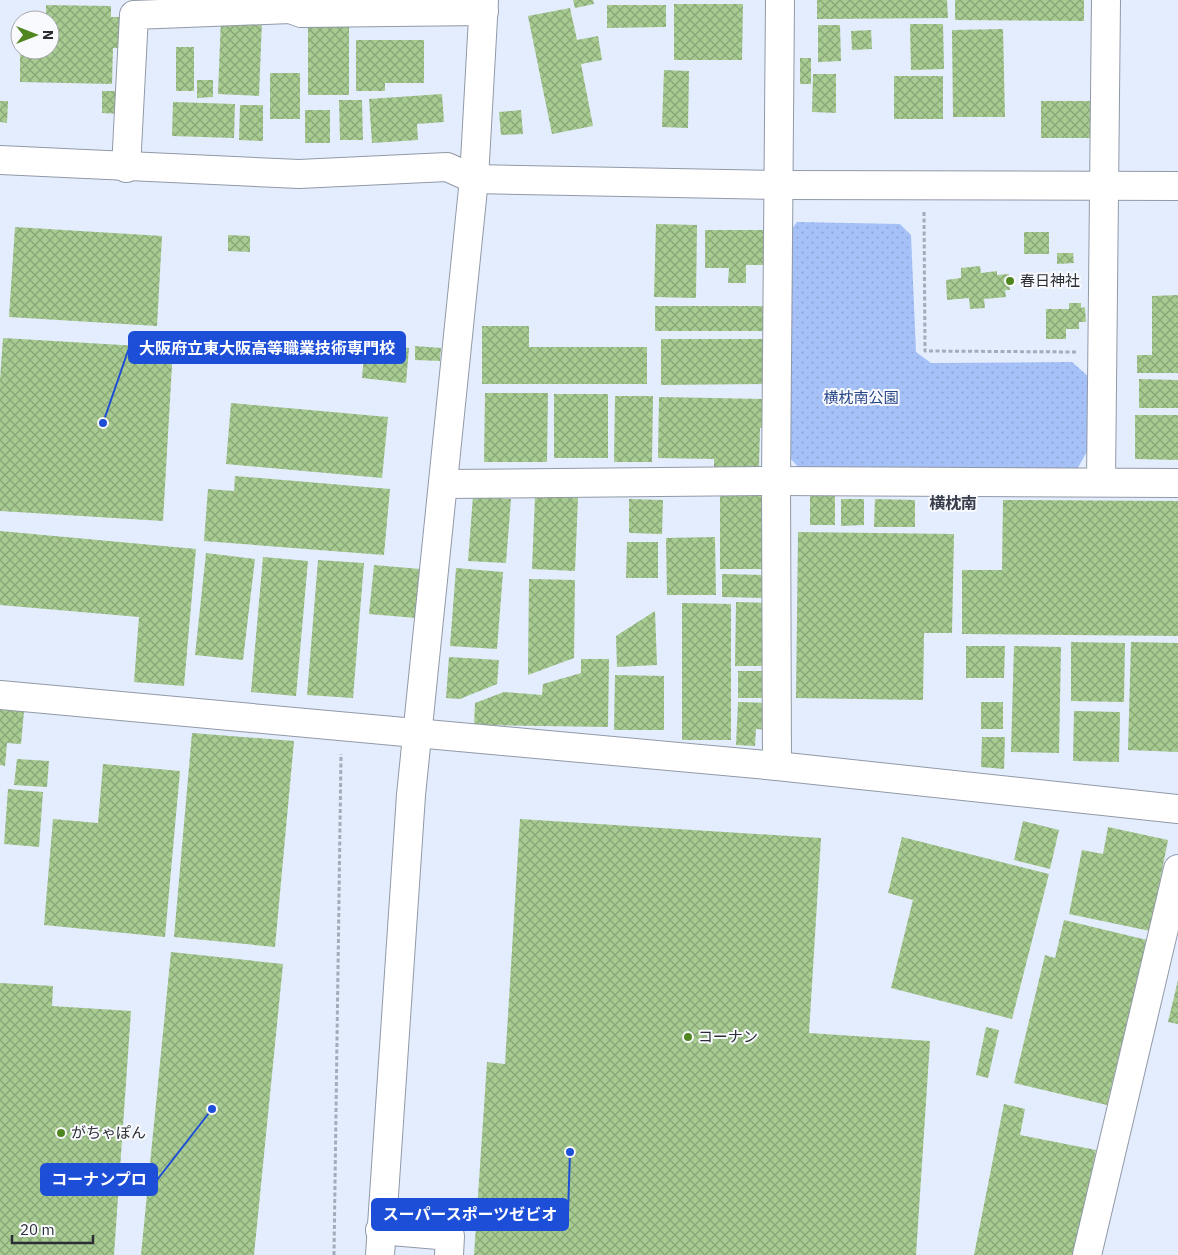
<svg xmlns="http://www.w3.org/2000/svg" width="1178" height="1255" viewBox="0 0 1178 1255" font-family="'IBM Plex Sans','Noto Sans JP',sans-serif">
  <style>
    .park { fill: url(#park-dots) }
    .building { fill: url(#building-cross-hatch) }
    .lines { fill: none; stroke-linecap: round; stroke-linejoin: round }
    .minor-casing { stroke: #9199a7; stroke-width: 30 }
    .path { stroke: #a5acb9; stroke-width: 3; stroke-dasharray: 4 2.5; stroke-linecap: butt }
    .minor { stroke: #fff; stroke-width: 28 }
    .poi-dot { fill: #4f861f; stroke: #f8fafd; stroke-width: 2 }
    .labels { text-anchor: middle; stroke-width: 4; stroke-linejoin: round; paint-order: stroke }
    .poi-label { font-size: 15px; fill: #2a2d33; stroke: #f8fafd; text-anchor: start }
    .park-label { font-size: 15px; fill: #27468a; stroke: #f8fafd }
    .neighbourhood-label { font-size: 16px; font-weight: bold; fill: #373d4a; stroke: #f8fafd }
    .leader { fill: none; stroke: #1d4ed8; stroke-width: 2 }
    .callout-dot { fill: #1d4ed8; stroke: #f8fafd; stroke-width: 2 }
    .callout { fill: #1d4ed8; stroke: #1d4ed8; stroke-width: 2 }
    .callout-label { font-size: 16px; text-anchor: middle; font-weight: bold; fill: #fff }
  </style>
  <defs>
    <pattern id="park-dots" width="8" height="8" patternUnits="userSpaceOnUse" patternTransform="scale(1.25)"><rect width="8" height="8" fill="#a5c1f7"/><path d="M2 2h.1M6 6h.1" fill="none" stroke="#8ea6d4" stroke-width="1.8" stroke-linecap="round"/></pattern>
    <pattern id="building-cross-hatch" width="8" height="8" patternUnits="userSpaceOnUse" patternTransform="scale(1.25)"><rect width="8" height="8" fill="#a7cb91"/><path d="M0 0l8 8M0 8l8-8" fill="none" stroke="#88a577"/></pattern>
  </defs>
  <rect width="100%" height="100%" fill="#e4edfd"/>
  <polygon class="park" points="797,222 900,224 911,235 916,352 931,363 1072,362 1089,377 1089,448 1075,473 800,469 790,458 791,230"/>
  <g class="building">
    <polygon points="573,0 593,0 594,4 575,8"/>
    <polygon points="817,0 947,0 948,18 817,19"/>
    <polygon points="955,0 1084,0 1084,21 955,20"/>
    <polygon points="674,4 743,4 742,60 674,60"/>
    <polygon points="46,5 111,6 111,17 129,17 128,48 113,48 112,84 20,82 20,50 50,50 50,20 46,20"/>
    <polygon points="607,5 666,5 666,27 607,28"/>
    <polygon points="570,8 577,40 598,36 602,60 581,64 593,126 552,134 528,16"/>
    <polygon points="221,18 262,20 259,96 218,94"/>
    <rect x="308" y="21" width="41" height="74"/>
    <polygon points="910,24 943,24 944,69 911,70"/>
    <polygon points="818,25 840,25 841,61 818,62"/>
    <polygon points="1003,29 1005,117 953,117 952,30"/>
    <polygon points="871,30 872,49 852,50 851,31"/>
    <polygon points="356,40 424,40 424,83 385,83 385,91 356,91"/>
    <rect x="176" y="47" width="18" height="44"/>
    <rect x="800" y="58" width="11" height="26"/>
    <polygon points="664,70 689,71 688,128 662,127"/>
    <rect x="270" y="73" width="30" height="46"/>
    <polygon points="813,74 836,74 836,113 812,112"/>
    <rect x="894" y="76" width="49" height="43"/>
    <polygon points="197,80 213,80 213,97 197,98"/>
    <polygon points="102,91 123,91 123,114 102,113"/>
    <polygon points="442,94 444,122 417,124 418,140 372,143 369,99"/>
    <polygon points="339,100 362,100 363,140 340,140"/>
    <polygon points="0,101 8,101 7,123 0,122"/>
    <rect x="1041" y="101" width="54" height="37"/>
    <polygon points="173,102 235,104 234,138 172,136"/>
    <polygon points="240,105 263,105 263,141 239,140"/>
    <rect x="305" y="110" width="25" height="33"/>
    <polygon points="521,110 523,134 501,135 499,112"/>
    <polygon points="656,224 697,225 696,298 654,297"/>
    <polygon points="15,227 162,236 157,326 9,317"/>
    <polygon points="705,230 769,230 769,265 746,265 746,283 728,283 729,268 705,268"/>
    <rect x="1024" y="232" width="25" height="22"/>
    <polygon points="228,235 250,236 250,252 228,251"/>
    <polygon points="1057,253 1073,253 1074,263 1057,264"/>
    <polygon points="980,266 981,273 997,271 997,275 1009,274 1010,290 1005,290 1006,297 984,299 985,308 970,309 969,298 947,300 946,280 961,278 961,268"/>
    <polygon points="1178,295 1178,373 1137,373 1137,355 1152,355 1152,296"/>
    <polygon points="1069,303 1081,303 1081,308 1085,307 1086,322 1079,322 1079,329 1066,329 1066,339 1046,339 1046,309 1069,309"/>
    <rect x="655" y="306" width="112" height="25"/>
    <polygon points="482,326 529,326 529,347 647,347 647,384 482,384"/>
    <polygon points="3,338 173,348 163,521 0,511 0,380"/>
    <polygon points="661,339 767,339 768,384 661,385"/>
    <polygon points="365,344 409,348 406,383 362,378"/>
    <polygon points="415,346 441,348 440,361 415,360"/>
    <polygon points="1139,379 1178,380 1178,408 1139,408"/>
    <polygon points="485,393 548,393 547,462 484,462"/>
    <rect x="554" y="394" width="54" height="64"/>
    <polygon points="615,396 653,396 652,462 614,462"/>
    <polygon points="659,397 769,399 768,428 760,428 759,468 714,467 714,459 658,458"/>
    <polygon points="231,403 388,417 382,478 226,464"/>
    <polygon points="1135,415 1178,415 1178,460 1135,459"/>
    <polygon points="235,476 390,489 384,555 204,541 208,489 234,491"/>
    <polygon points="769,494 770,569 720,569 720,495"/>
    <polygon points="473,496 511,499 506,563 468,561"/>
    <rect x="810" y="496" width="25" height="29"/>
    <polygon points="535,497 578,498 575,571 532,569"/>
    <polygon points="629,499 663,500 662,534 629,533"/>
    <polygon points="841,499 864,499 864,525 841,526"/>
    <polygon points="875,499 915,500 915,527 874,527"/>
    <polygon points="1003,500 1178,501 1178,636 962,634 962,570 1002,570"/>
    <polygon points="0,531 196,549 184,686 134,682 139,617 0,605"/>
    <polygon points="798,532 954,534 952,633 924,633 923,700 796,698"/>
    <polygon points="715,537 716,595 667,595 666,538"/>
    <polygon points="627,542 658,542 658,578 626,578"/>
    <polygon points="206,553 255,559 243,660 195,655"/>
    <polygon points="263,557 308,561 296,696 251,692"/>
    <polygon points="318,560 364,563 353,698 307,695"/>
    <polygon points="374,565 420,569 416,618 369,614"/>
    <polygon points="456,568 503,572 497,649 450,646"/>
    <polygon points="722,574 769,575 769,598 722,597"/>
    <polygon points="529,579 575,580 574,658 528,675"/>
    <polygon points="736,602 769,603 769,666 735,666"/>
    <polygon points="682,603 731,604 731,740 682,740"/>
    <polygon points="655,611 657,665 617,667 616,636"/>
    <polygon points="1071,642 1125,643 1124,702 1071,701"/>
    <polygon points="1131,642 1178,643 1178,752 1128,750"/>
    <polygon points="966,646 1005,646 1004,678 966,678"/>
    <polygon points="1014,646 1061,647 1059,753 1011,752"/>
    <polygon points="449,657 499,660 497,684 460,699 446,698"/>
    <polygon points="581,659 609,659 608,727 474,725 475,703 504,692 542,695 543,684 581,673"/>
    <rect x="738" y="671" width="33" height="27"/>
    <polygon points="615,675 664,676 664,730 614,730"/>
    <polygon points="738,702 772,703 771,730 756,729 755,746 736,745"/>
    <rect x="981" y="702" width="22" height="27"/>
    <polygon points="0,709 24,711 21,744 7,743 5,766 0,765"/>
    <polygon points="1074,711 1120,712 1119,762 1073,761"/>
    <polygon points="192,733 294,741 275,947 174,937"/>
    <polygon points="982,737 1005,737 1004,769 981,767"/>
    <polygon points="17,759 49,761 47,787 14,785"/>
    <polygon points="103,764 180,771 165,937 44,925 53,819 98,823"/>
    <polygon points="8,789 43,792 39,847 4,844"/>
    <polygon points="520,819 821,838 809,1033 930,1041 916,1255 474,1255 487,1062 505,1064"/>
    <polygon points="1023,821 1059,830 1050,869 1014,860"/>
    <polygon points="1108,827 1168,840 1150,931 1069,914 1082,850 1103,854"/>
    <polygon points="902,837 1049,874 1012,1019 891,988 913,900 888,893"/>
    <polygon points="1064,920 1147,940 1107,1105 1014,1083 1045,955 1055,958"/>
    <polygon points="171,952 283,964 254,1255 141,1255"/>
    <polygon points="1178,980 1178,1024 1168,1022"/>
    <polygon points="0,983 53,986 52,1006 131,1011 114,1255 0,1255"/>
    <polygon points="986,1027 999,1030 988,1078 976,1075"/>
    <polygon points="1004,1104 1025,1109 1020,1135 1096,1150 1075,1255 974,1255"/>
  </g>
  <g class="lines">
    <defs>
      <g id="minor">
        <polyline points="0,160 299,174 447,167 474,179 778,185 1178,186"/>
        <polyline points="126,168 134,15 290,9 301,13 484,11"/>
        <polyline points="1101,482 1106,0"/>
        <polyline points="443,484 776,481 1178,483"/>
        <polyline points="0,695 777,766 1178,809"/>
        <polyline points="777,766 776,481 780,0"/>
        <polyline points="380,1230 450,1236 449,1255"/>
        <polyline points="380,1255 411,795 474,179 484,0"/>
        <polyline points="1087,1255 1178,869"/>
      </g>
    </defs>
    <use href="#minor" class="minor-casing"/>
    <g class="path">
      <polyline points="924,212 925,351 1077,352"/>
      <polyline points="334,1255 341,754"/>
    </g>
    <use href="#minor" class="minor"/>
  </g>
  <g class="poi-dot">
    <circle cx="1010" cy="281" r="5"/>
    <circle cx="688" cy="1037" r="5"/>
    <circle cx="61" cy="1133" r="5"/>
  </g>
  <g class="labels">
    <g class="poi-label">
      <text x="1020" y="286">春日神社</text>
      <text x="698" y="1042">コーナン</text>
      <text x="71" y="1138">がちゃぽん</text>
    </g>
    <g class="park-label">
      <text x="861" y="403">横枕南公園</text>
    </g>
    <g class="neighbourhood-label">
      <text x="953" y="509">横枕南</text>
    </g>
  </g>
  <path class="leader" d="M103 423L129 348M212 1109L157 1180M570 1152L568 1214"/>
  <g class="callout-dot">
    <circle cx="103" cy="423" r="5"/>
    <circle cx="212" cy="1109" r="5"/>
    <circle cx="570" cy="1152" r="5"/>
  </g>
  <g class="callout">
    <rect x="129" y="332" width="276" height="31" rx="5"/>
    <rect x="41" y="1164" width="116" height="31" rx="5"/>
    <rect x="372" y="1199" width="196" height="31" rx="5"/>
  </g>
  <g class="callout-label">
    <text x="267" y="354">大阪府立東大阪高等職業技術専門校</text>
    <text x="99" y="1185">コーナンプロ</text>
    <text x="470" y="1220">スーパースポーツゼビオ</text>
  </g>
  <g transform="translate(35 35) rotate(90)"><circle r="24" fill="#f8fafd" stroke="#a6a8ac"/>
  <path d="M0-4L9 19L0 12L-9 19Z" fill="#4f861f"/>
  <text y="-8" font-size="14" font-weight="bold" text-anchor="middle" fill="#2a2d33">N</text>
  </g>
  <path d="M12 1235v8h81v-8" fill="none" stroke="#2a2d33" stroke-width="2.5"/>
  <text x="20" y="1235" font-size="15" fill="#2a2d33" stroke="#f8fafd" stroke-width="4" paint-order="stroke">20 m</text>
</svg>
